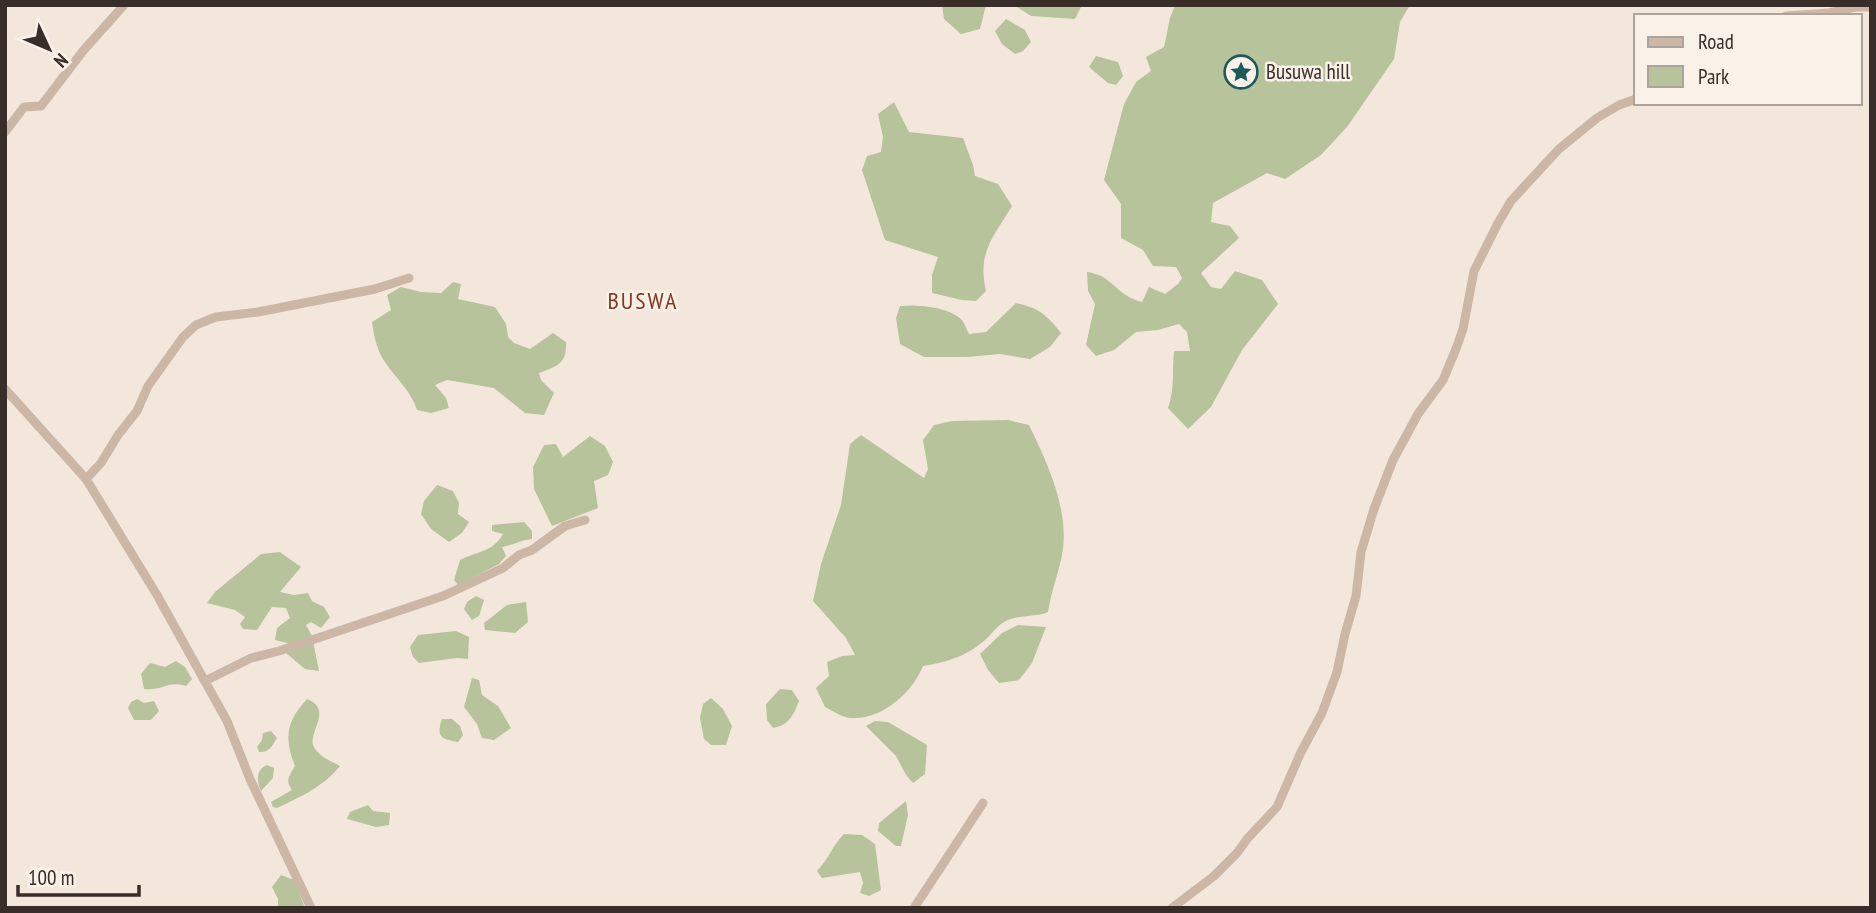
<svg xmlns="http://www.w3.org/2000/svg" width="1876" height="913" viewBox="0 0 1876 913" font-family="'PT Sans Narrow',sans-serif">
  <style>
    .green { fill: #b6c39b }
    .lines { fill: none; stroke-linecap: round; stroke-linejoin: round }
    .street { stroke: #ccb7a7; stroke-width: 9 }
    .labels { text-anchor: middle; stroke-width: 5; stroke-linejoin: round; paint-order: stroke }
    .poi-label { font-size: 21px; fill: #382d28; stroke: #faf2e9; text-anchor: start }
    .quarter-label { font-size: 24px; letter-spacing: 2px; fill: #8a351e; stroke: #faf2e9 }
  </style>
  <rect width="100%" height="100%" fill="#f3e7dc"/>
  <g class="green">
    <polygon points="942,5 986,5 980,29 961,34 944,19"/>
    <polygon points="1014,5 1082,5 1075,19 1031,16"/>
    <path d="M1175,5H1410L1400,22L1394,59L1347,127L1321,155L1285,179L1267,173L1213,203L1211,222L1230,226L1239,238L1201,273L1211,287L1221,289L1235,271L1262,280L1278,304L1242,350L1211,407L1188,429L1168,408C1175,388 1172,372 1174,351H1190L1187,332L1179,324L1158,330L1136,332L1114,350L1096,356L1086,345L1095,304L1088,291L1087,272C1113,275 1116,296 1142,302L1149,287L1165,294L1178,284L1182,278L1176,267L1153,266L1143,250L1121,238V204L1104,180L1124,104L1136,82L1151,71L1146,57L1164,47L1170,18Z"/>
    <polygon points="1006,19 1025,30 1031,42 1023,51 1015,54 1002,44 995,31"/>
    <polygon points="1096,56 1118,62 1123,76 1116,85 1108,83 1089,67"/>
    <path d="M894,102L909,132L963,138L973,165L975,176L998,184L1012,206C993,238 977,252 986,291L976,301L962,300L932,293V275L938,257L885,240L862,170L867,156L881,152L883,137L878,114Z"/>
    <path d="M453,282L461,284L458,299L495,307L506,324L508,337L514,343L530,349L553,333L566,342C567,364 557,366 539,373L541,380L554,393L544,415L525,413L494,388L447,380L435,385L446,398L449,408L431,413L417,410C411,390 394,377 383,359C376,347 374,335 372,322L391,310L387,295L401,287L421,292L441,293Z"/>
    <path d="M1016,303C1039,308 1046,314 1061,333L1050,347L1030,359L1000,354L967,357H924L900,344L896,318L900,306C917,304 948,307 961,319C964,322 967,330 969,334L986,332Z"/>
    <path d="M1008,420L1029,425C1047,462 1068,507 1063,549C1060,570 1051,591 1048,612C1034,618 1017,614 1004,622C997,626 991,635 984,641C965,657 947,662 923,666C912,693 882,720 851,718C843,718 833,711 825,707L816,688L829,676L827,662L842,656L855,655L846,638L813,601L821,564L841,505L850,444L861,435L924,478L928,469L923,440L934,425L952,421Z"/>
    <polygon points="590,436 605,446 613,462 608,475 594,481 598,508 552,526 534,489 533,467 544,445 556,444 563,457"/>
    <polygon points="437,485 453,491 459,503 458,514 469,522 462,533 449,542 431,529 421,514 424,501"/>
    <path d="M524,522L532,531V539C521,540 513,545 502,547L506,556L499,564L458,585L454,580L460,560C477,551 492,553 503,534L492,531V525Z"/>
    <polygon points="280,552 301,567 280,592 294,595 308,593 312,601 324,607 330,617 321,628 311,622 306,625 312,636 319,671 305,669 286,653 291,644 275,640 277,628 290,618 286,608 272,607 257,630 243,629 240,624 245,617 235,610 207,603 215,592 261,554"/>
    <polygon points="476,596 484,600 479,616 472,620 464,609 467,602"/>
    <polygon points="526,602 528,622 515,633 485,630 484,623 507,605"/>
    <polygon points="1018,625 1046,627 1032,663 1019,680 999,683 988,670 980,654 1002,633"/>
    <polygon points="456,631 469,637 468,659 457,658 419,663 413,657 410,647 418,635"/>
    <path d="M176,661L185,667L192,679L186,686C168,680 163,691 144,689L141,674L150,663L165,667Z"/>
    <polygon points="472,678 479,680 482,695 498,706 511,728 494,740 482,738 477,724 464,707"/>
    <path d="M780,689L792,690L799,701C793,716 789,725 773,728L767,720L766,704Z"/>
    <polygon points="711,698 723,709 732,726 726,745 711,745 704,739 700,718 703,704"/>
    <polygon points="137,699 144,703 154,701 159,711 151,720 134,720 128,708 131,702"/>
    <path d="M307,699C333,709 309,731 313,745C317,756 331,761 340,766C323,787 300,797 277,808L273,807L271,802L292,790C285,780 289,776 295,766C284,737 286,722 307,699Z"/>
    <path d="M442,719H452L460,726L463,735L458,742C441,739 436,737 442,719Z"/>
    <polygon points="875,721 888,722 927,745 925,774 913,783 906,775 896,756 866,726"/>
    <path d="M271,731L277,738C272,746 269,753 259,752L257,747L262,740L263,733Z"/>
    <path d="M267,765L274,768L273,778L261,791C257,782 255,770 267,765Z"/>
    <polygon points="906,801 908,815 901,846 896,846 878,831 879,823"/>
    <polygon points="368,805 373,811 390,813 389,825 376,827 347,819 350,812"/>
    <path d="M844,834L862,835L875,844L881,890L869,896L860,893L863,883L860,872L822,878L817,871C829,859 832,846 844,834Z"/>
    <polygon points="281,875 294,880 305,908 278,908 278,899 272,887"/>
  </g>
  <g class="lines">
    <g class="street">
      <polyline points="1786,16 1829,13 1855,7 1871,7"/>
      <polyline points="5,132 24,107 41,106 83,51 124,5"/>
      <polyline points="5,389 86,479 157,595 227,721 250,779 311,908"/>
      <polyline points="86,479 101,463 118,435 137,411 148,386 183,337 196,325 216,317 258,312 375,289 409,278"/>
      <polyline points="205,681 251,658 279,651 443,596 503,568 519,555 532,550 565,526 585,520"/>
      <polyline points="914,908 983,803"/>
      <polyline points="1172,908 1214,876 1237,853 1247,839 1277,807 1301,752 1322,713 1337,672 1345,634 1356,596 1361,552 1374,509 1393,460 1418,414 1443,380 1456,349 1463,329 1474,271 1498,223 1511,201 1559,149 1597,118 1619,105 1636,99"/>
    </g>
  </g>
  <defs>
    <symbol id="sight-ring" viewBox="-11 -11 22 22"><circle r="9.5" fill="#faf2e9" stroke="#1c595b" stroke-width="1.5"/><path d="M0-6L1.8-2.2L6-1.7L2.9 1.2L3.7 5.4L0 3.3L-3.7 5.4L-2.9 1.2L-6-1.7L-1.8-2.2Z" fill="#1c595b"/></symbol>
  </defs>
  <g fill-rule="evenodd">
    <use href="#sight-ring" x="1222" y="53" width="38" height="38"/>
  </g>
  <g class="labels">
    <g class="poi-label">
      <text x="1266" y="79">Busuwa hill</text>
    </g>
    <g class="quarter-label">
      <text x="643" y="309">BUSWA</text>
    </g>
  </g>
  <rect width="1876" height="913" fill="none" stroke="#382d28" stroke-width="14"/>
  <rect x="1634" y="14" width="228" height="91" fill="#faf2e9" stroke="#aca39c" stroke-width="2"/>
  <rect x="1648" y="37" width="35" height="10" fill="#ccb7a7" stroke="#aca39c" stroke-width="2"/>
  <text x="1698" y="49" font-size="21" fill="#382d28">Road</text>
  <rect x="1648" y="66" width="35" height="21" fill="#b6c39b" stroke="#aca39c" stroke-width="2"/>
  <text x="1698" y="84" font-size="21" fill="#382d28">Park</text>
  <g transform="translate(49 49) rotate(134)" stroke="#faf2e9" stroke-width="5" paint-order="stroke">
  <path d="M0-5L12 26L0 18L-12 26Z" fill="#382d28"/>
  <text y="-10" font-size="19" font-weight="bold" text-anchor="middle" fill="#382d28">N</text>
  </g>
  <path d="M18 885v10h121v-10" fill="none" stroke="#382d28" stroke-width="3.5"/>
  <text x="28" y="885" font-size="21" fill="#382d28" stroke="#faf2e9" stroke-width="5" paint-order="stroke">100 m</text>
</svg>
